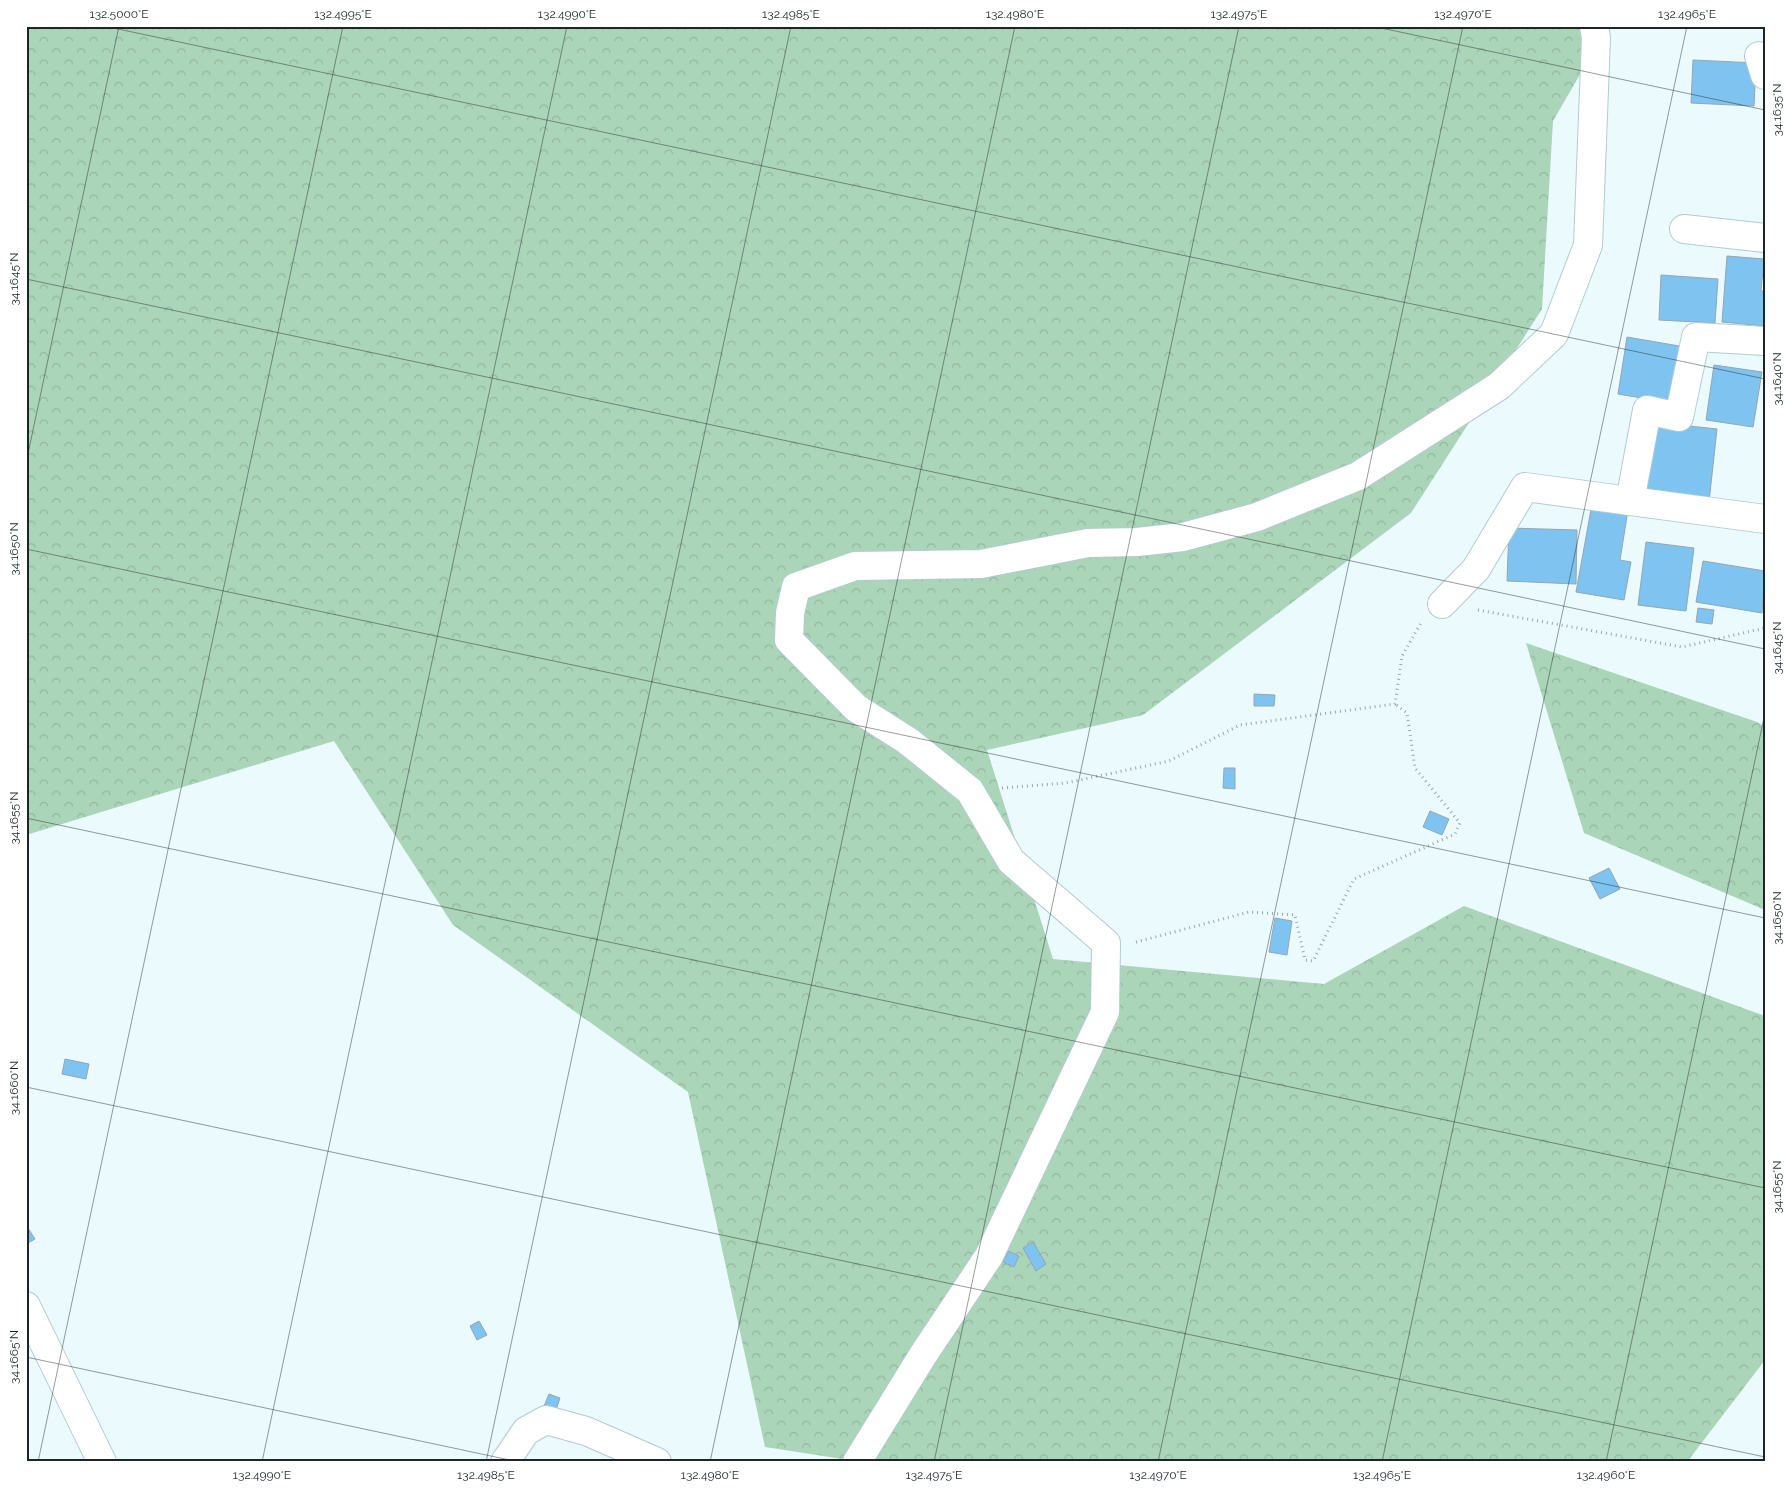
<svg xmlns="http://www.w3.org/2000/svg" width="1791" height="1488" viewBox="0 0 1791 1488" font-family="Raleway,sans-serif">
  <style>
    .forest { fill: url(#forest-crowns) }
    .building { fill: #7fc4f0; stroke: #93a6b4 }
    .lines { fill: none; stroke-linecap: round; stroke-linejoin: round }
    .street-casing { stroke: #b2ccd1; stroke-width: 30 }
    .path { stroke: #9aa8ab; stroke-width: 3; stroke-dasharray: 1 4; stroke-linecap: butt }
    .street { stroke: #fff; stroke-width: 28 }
    .ticks { fill: none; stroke: #1c2628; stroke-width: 1; stroke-opacity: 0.45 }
    .neatline { fill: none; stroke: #1c2628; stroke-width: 2 }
    .ticks-label { font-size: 12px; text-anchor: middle; fill: #1c2628 }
  </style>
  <defs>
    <pattern id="forest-crowns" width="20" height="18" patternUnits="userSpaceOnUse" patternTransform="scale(1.25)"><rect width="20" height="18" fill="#abd5b8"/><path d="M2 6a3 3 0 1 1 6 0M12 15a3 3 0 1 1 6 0" fill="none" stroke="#93b79e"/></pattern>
  </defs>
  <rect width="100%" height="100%" fill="#eafafd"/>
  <g class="forest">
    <polygon points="26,26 1608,26 1553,121 1542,309 1411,513 1143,715 987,750 1053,959 1324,984 1464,906 1765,1016 1765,1360 1687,1462 862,1462 765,1447 688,1092 453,925 334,741 26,835"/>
    <polygon points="1526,643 1757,722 1765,727 1765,910 1584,833"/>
  </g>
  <g class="building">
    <polygon points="1693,60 1756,63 1754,106 1691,103"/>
    <polygon points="1727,256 1764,259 1761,291 1765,291 1765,326 1722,322"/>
    <polygon points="1661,275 1718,279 1715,323 1659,320"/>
    <polygon points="1627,337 1685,347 1677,404 1618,394"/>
    <polygon points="1714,365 1762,372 1753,427 1706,420"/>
    <polygon points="1652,422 1717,429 1709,502 1644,495"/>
    <polygon points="1592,504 1628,510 1620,560 1631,562 1624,600 1576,592"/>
    <polygon points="1509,528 1577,530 1576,584 1507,581"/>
    <polygon points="1646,542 1694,548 1686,611 1638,605"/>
    <polygon points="1703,561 1765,571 1762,613 1696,602"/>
    <polygon points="1698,608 1714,610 1712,624 1696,622"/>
    <polygon points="1254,694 1275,695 1274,706 1254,706"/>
    <polygon points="1224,768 1235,768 1235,789 1223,788"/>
    <polygon points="1430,811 1449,819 1442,835 1423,827"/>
    <polygon points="1609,868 1620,889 1600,899 1589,878"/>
    <polygon points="1275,918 1292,921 1287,955 1269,952"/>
    <polygon points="65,1059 89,1064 86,1079 62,1074"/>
    <polygon points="26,1225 35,1239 26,1244"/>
    <polygon points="1033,1242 1046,1264 1036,1271 1023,1248"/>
    <polygon points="1008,1251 1019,1256 1014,1267 1003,1262"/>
    <polygon points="479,1321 487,1335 477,1340 470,1326"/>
    <polygon points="549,1394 560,1398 556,1410 544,1406"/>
  </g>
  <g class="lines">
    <defs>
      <g id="street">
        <polyline points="1759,56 1765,75"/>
        <polyline points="1684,229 1765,238"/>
        <polyline points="1630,501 1647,410 1679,417 1696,337 1765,341"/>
        <polyline points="1442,604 1476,569 1525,487 1765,519"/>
        <polyline points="26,1306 102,1462"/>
        <polyline points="505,1462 526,1431 546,1420 586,1431 657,1462"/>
        <polyline points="857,1462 923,1355 989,1256 1105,1012 1106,943 1011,861 970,791 908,741 856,708 789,640 790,613 796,587 855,566 981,564 1088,543 1137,542 1183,537 1257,517 1358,476 1499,386 1554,334 1588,245 1596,38 1594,26"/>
      </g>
    </defs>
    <use href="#street" class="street-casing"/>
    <g class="path">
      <polyline points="1478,610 1682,647 1765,628"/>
      <polyline points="1002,788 1066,783 1169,761 1240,725 1395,704 1402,656 1421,623"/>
      <polyline points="1136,942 1249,912 1295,915 1305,960 1313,961 1354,879 1455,834 1460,823 1415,768 1407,713 1395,704"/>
    </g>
    <use href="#street" class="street"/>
  </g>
  <path class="ticks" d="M104,26L1765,379M1372,26L1765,110M26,279L1765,649M26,463L119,26M26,549L1765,918M26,818L1765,1188M26,1087L1765,1457M26,1357L519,1462M38,1462L343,26M262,1462L567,26M486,1462L791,26M710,1462L1015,26M934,1462L1239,26M1158,1462L1463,26M1382,1462L1687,26M1606,1462L1765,713"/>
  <rect width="1791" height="1488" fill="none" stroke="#ffffff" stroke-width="55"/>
  <rect x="28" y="28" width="1736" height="1432" class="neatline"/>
  <g class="ticks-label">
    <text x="119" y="18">132.5000°E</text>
    <text x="343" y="18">132.4995°E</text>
    <text x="567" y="18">132.4990°E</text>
    <text x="791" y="18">132.4985°E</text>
    <text x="1015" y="18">132.4980°E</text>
    <text x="1239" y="18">132.4975°E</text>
    <text x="1463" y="18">132.4970°E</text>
    <text x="1687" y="18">132.4965°E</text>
    <text transform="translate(1777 110) rotate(-90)" y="4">34.1635°N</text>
    <text transform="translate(14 279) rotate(-90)" y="4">34.1645°N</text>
    <text transform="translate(1777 379) rotate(-90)" y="4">34.1640°N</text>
    <text transform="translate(14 549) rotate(-90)" y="4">34.1650°N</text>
    <text transform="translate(1777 648) rotate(-90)" y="4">34.1645°N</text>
    <text transform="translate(14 818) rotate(-90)" y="4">34.1655°N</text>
    <text transform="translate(1777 918) rotate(-90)" y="4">34.1650°N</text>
    <text transform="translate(14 1088) rotate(-90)" y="4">34.1660°N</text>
    <text transform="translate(1777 1187) rotate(-90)" y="4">34.1655°N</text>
    <text transform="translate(14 1357) rotate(-90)" y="4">34.1665°N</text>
    <text x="262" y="1479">132.4990°E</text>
    <text x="486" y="1479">132.4985°E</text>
    <text x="710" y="1479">132.4980°E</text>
    <text x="934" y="1479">132.4975°E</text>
    <text x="1158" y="1479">132.4970°E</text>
    <text x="1382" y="1479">132.4965°E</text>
    <text x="1606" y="1479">132.4960°E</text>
  </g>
</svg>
